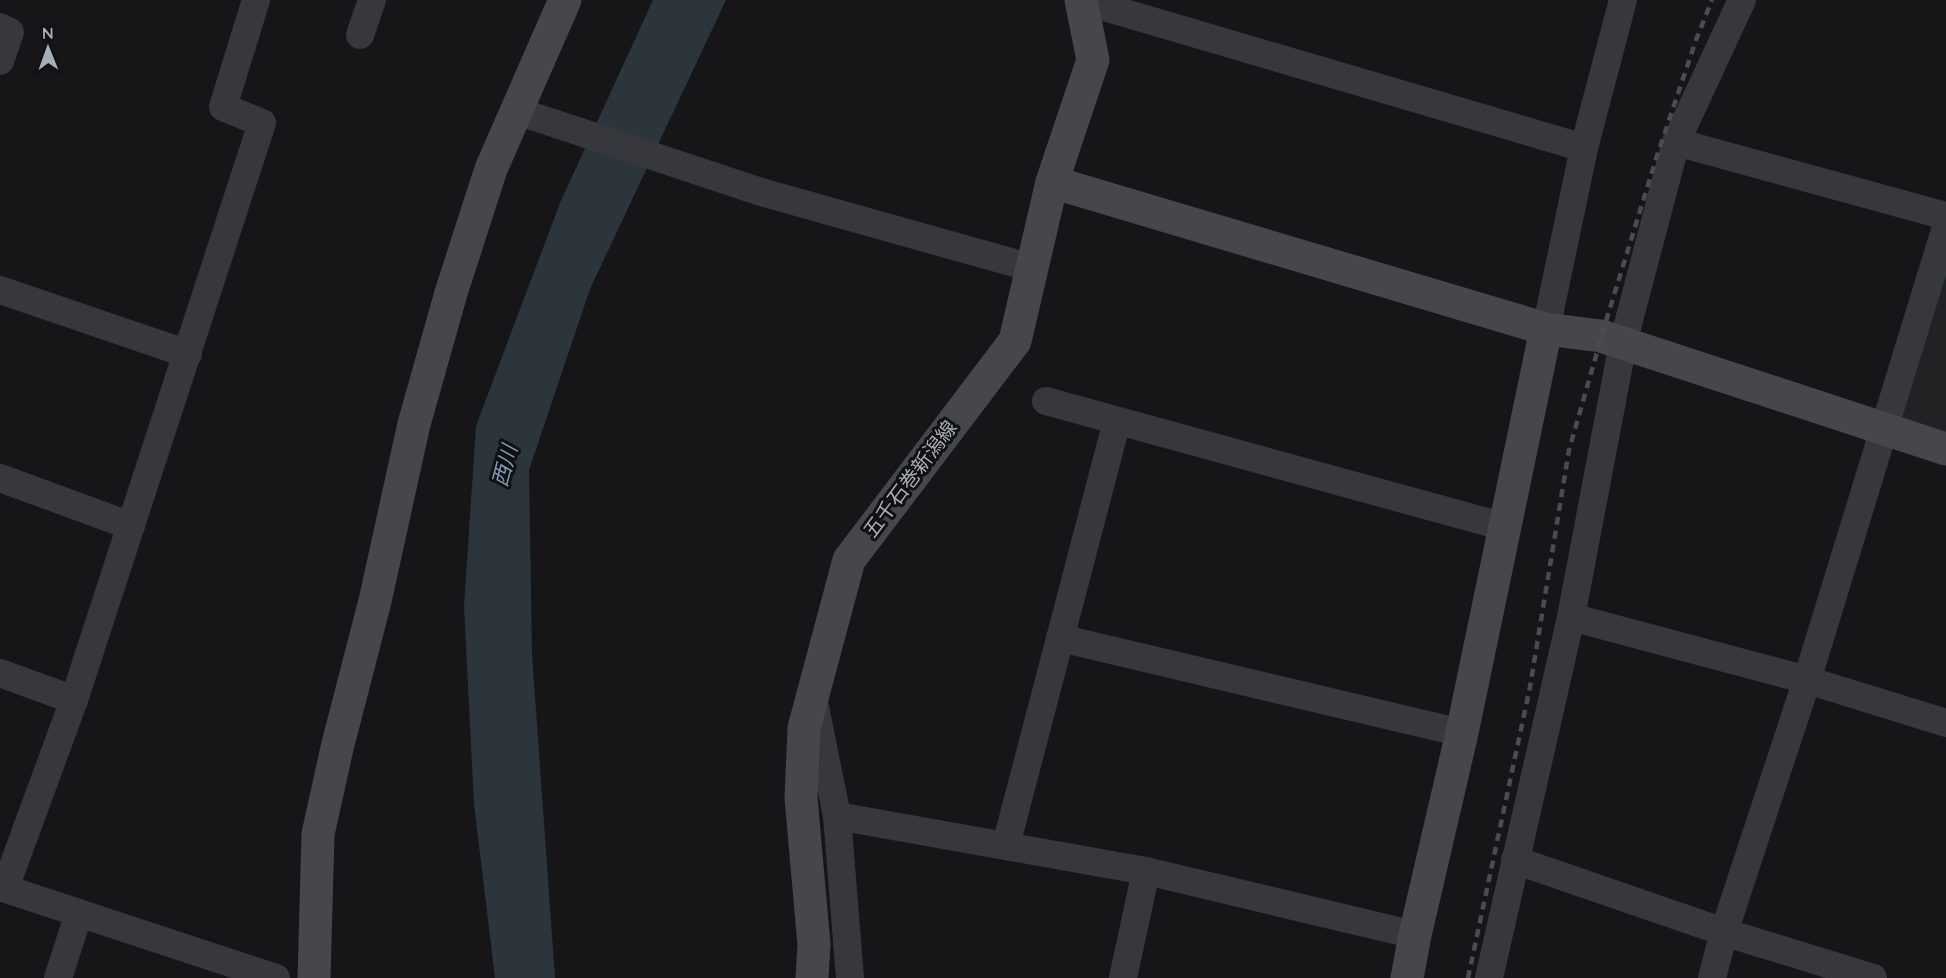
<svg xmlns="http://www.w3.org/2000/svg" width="1946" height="978" viewBox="0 0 1946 978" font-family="Quicksand,'Noto Sans JP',sans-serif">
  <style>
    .built { fill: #222225 }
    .water { fill: #2c353c }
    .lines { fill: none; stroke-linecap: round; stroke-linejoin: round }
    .street { stroke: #37383d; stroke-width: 28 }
    .secondary { stroke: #45474d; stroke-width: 33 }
    .rail { stroke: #4a4c52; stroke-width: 4.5; stroke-dasharray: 8 6; stroke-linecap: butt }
    .labels { text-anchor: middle; stroke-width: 6; stroke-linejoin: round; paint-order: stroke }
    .street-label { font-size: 20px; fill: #a8adb8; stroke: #111113 }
    .water-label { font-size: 21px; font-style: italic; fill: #7f9bb3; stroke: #111113 }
  </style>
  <rect width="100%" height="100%" fill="#161618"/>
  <polygon class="built" points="1946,268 1946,433 1900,419"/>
  <polygon class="water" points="653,0 726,0 590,289 529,470 532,654 555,978 495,978 474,804 464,606 476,426 560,203"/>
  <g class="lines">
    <g class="street">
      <polyline points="1109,0 1108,8 1584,148"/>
      <polyline points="1742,0 1676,142 1946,216"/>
      <polyline points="0,27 10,32 0,61"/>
      <polyline points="360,35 372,0"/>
      <polyline points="517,111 761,192 1032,268"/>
      <polyline points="0,290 188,354"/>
      <polyline points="1546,329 1584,148 1623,0"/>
      <polyline points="1046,401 1505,527"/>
      <polyline points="0,478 131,526"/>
      <polyline points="1571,617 1807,680 1946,723"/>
      <polyline points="1060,638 1462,733"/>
      <polyline points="0,673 74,700"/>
      <polyline points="813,697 837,816 850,978"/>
      <polyline points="837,816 1146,871 1415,935"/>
      <polyline points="1006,845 1117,421"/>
      <polyline points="1515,860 1724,932 1873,978"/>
      <polyline points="0,887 276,978"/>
      <polyline points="5,888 74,700 262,123 223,107 256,0"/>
      <polyline points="58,978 79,913"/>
      <polyline points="1123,978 1146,871"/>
      <polyline points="1489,978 1571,617 1623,343 1676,142"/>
      <polyline points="1712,978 1724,932 1807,680 1946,227"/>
    </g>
    <g class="secondary">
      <polyline points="1052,182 1546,329 1601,336 1946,449"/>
      <polyline points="314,978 318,834 337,748 375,601 414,424 451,293 491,169 565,0"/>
      <polyline points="812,978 814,945 801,798 804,728 849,560 1015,341 1052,182 1093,60 1081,0"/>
      <polyline points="1407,978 1415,935 1462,733 1546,329"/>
    </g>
    <polyline class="rail" points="1468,978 1530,687 1569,450 1606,321 1656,159 1696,40 1712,0"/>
  </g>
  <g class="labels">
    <g class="street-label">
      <text transform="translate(910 479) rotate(-53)" y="7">五千石巻新潟線</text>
    </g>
    <g class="water-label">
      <text transform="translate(505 466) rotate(-75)" y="7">西川</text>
    </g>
  </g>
  <g transform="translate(48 48) rotate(359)" stroke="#111113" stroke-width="4.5" paint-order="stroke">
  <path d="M0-4.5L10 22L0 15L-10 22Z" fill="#a8adb8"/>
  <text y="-9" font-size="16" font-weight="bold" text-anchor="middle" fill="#a8adb8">N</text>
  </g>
</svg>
